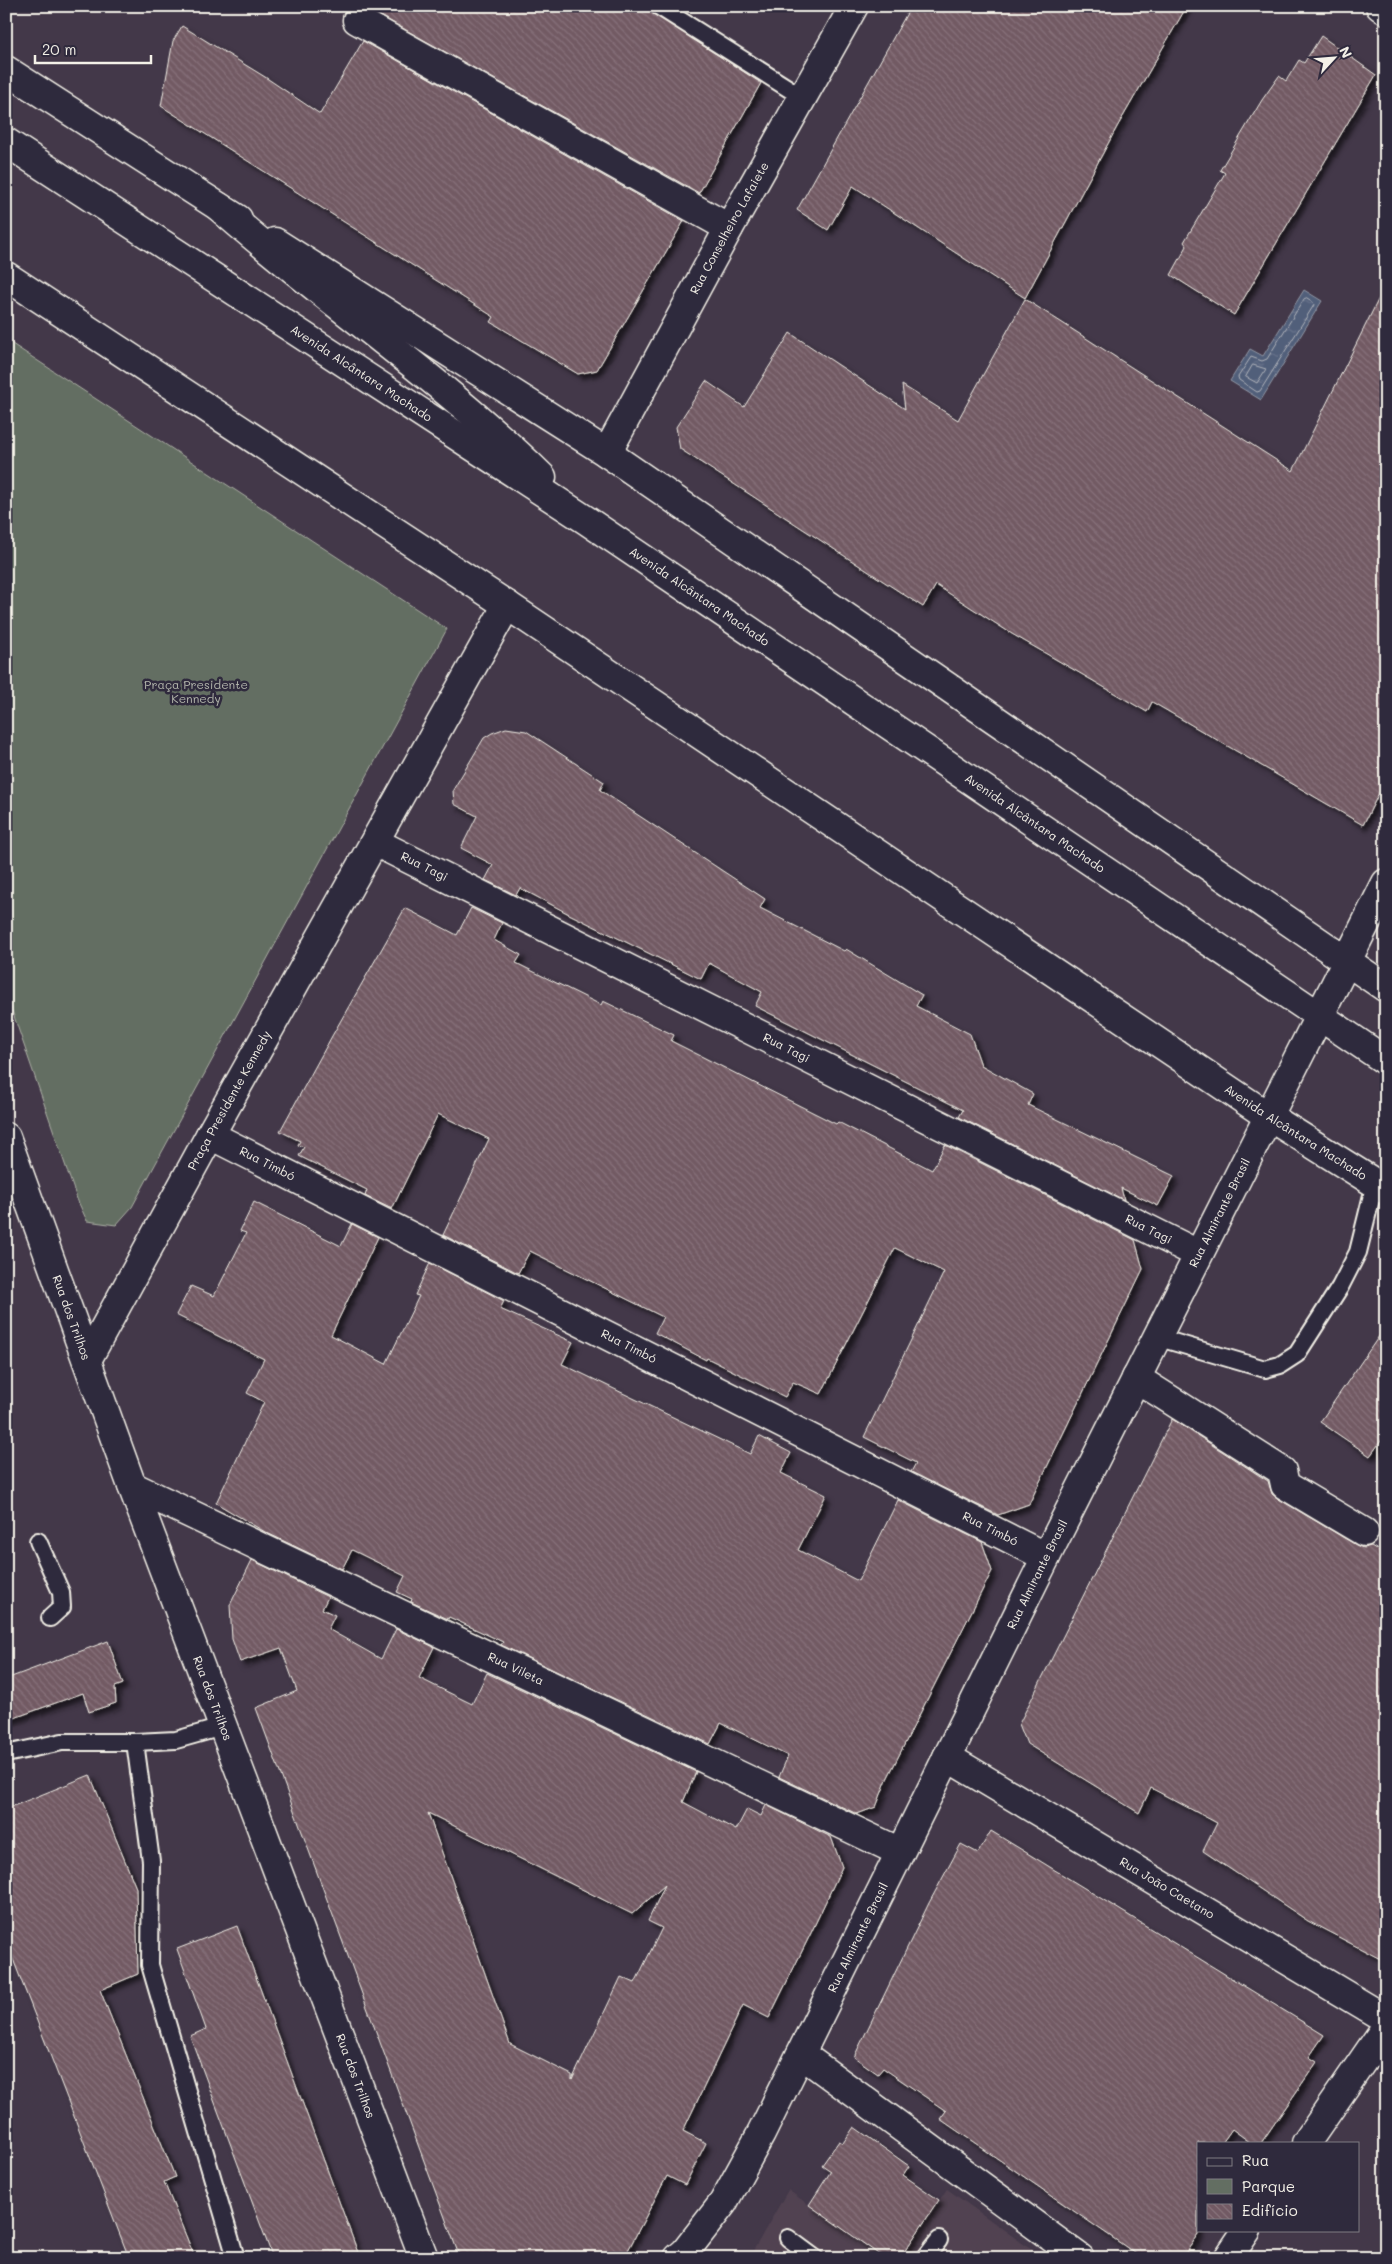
<svg xmlns="http://www.w3.org/2000/svg" width="1392" height="2264" viewBox="0 0 1392 2264" font-family="Mali,sans-serif">
  <style>
    .built { fill: #514251 }
    .green { fill: #636e62; stroke: #acb0a5 }
    .water { fill: url(#water-ripples); stroke: #9299a6 }
    .lines { fill: none; stroke-linecap: round; stroke-linejoin: round }
    .shore { stroke: #b3b6bc; stroke-width: 1 }
    .building { fill: url(#building-back-hatch); stroke: #f4f1e8; fill-rule: evenodd; filter: url(#shadow) }
    .lane-casing { stroke: #f4f1e8; stroke-width: 20 }
    .street-casing { stroke: #f4f1e8; stroke-width: 31 }
    .secondary-casing { stroke: #f4f1e8; stroke-width: 31 }
    .primary-casing { stroke: #f4f1e8; stroke-width: 31 }
    .highway-casing { stroke: #f4f1e8; stroke-width: 31 }
    .lane { stroke: #2f2a3d; stroke-width: 16 }
    .street { stroke: #2f2a3d; stroke-width: 28 }
    .secondary { stroke: #2f2a3d; stroke-width: 28 }
    .primary { stroke: #2f2a3d; stroke-width: 28 }
    .highway { stroke: #2f2a3d; stroke-width: 28 }
    .labels { text-anchor: middle; stroke-width: 5; stroke-linejoin: round; paint-order: stroke }
    .street-label { font-size: 12px; fill: #f4f1e8; stroke: #2f2a3d }
    .park-label { font-size: 12px; fill: #b3b6ac; stroke: #2f2a3d }
  </style>
  <defs>
    <pattern id="water-ripples" width="26" height="14" patternUnits="userSpaceOnUse" patternTransform="scale(1.25)"><rect width="26" height="14" fill="#515e7a"/><path d="M2 4q2-2 4 0t4 0M15 11q2-2 4 0t4 0" fill="none" stroke="#6b768d"/></pattern>
    <pattern id="building-back-hatch" width="6" height="6" patternUnits="userSpaceOnUse" patternTransform="scale(1.25)"><rect width="6" height="6" fill="#725a64"/><path d="M-1 5l2 2M0 0l6 6M5-1l2 2" fill="none" stroke="#87727a"/></pattern>
    <filter id="shadow"><feDropShadow dx="4.5" dy="4.5" stdDeviation="2.5" flood-color="#0009"/></filter>
  </defs>
  <rect width="100%" height="100%" fill="#433849"/>
  <filter id="ink" filterUnits="userSpaceOnUse"><feTurbulence type="fractalNoise" baseFrequency=".02" numOctaves="2"/><feDisplacementMap in="SourceGraphic" scale="10" xChannelSelector="R" yChannelSelector="G"/><feConvolveMatrix kernelMatrix="1 2 1 2 8 2 1 2 1" color-interpolation-filters="sRGB"/></filter>
  <g filter="url(#ink)">
    <g class="built">
      <polygon points="947,2189 1043,2258 900,2258"/>
      <polygon points="788,2190 884,2258 749,2258"/>
    </g>
    <polygon class="green" points="6,340 447,629 132,1207 116,1225 87,1221 77,1199 6,993"/>
    <polygon class="water" points="1304,290 1322,301 1261,400 1230,381 1250,349 1263,356"/>
    <g class="lines">
      <g class="shore">
        <polygon points="1307,298 1313,302 1314,305 1260,391 1257,392 1239,380 1238,377 1251,357 1262,361 1267,359 1304,299"/>
        <polygon points="1253,365 1266,369 1257,383 1246,377"/>
      </g>
    </g>
    <g class="building">
      <polygon points="384,6 642,6 761,83 699,193 379,15"/>
      <polygon points="911,6 1187,6 1117,127 1025,298 853,186 828,230 797,210"/>
      <polygon points="182,26 265,77 320,114 363,41 684,221 597,370 578,374 491,322 494,317 161,106 173,41"/>
      <polygon points="1321,36 1376,75 1234,315 1171,275 1187,246 1184,242 1225,173 1220,170 1262,100 1279,76 1286,81 1299,60 1304,63"/>
      <polygon points="1386,284 1386,779 1363,825 1152,702 1147,712 1012,634 936,585 923,607 680,449 676,427 706,381 744,407 790,333 905,409 902,385 958,420 1025,299 1293,471"/>
      <polygon points="506,728 526,731 604,782 600,790 765,899 760,908 844,951 846,949 922,995 916,1006 970,1034 981,1065 1033,1094 1028,1105 1174,1176 1158,1206 1121,1188 1124,1200 959,1117 963,1110 755,1006 762,992 709,963 701,979 569,914 520,888 516,895 485,880 493,865 461,848 477,816 454,804 453,790 484,738 492,733"/>
      <polygon points="405,908 457,935 471,908 502,923 494,940 521,955 516,963 601,1005 603,1001 674,1035 671,1041 836,1124 838,1122 932,1170 945,1145 1135,1240 1143,1269 1029,1504 998,1515 911,1472 916,1463 864,1437 944,1272 895,1248 821,1394 793,1382 785,1397 707,1358 706,1360 655,1333 663,1317 530,1251 518,1273 443,1235 489,1139 438,1114 392,1209 365,1196 367,1190 299,1156 304,1147 298,1145 300,1141 280,1131 332,1036"/>
      <polygon points="254,1202 341,1246 352,1224 378,1237 331,1335 386,1364 419,1296 415,1295 430,1263 504,1301 500,1309 573,1342 562,1364 750,1454 759,1436 791,1453 781,1473 826,1495 798,1550 858,1581 898,1500 982,1542 992,1571 887,1779 876,1807 857,1814 779,1777 788,1756 721,1723 710,1744 501,1645 503,1642 449,1617 448,1619 411,1602 412,1599 397,1592 405,1576 352,1550 342,1569 265,1532 216,1503 264,1402 247,1393 264,1359 176,1315 191,1286 214,1296 246,1233 240,1231"/>
      <polygon points="1386,1326 1386,1434 1370,1456 1320,1422"/>
      <polygon points="1172,1419 1268,1481 1272,1494 1277,1498 1356,1545 1363,1548 1371,1546 1386,1555 1386,1962 1308,1921 1203,1851 1217,1823 1151,1788 1139,1813 1027,1744 1019,1724"/>
      <path d="M252,1560L328,1597L322,1609L335,1615L328,1629L381,1659L396,1629L434,1647L419,1678L472,1704L487,1673L696,1772L683,1802L736,1830L747,1809L761,1816L766,1805L831,1837L842,1867L810,1935L769,2018L743,2005L683,2131L706,2143L685,2185L667,2176L624,2258H460L256,1708L297,1691L281,1648L240,1662L232,1639L230,1605ZM428,1813L632,1914L665,1885L648,1921L662,1928L635,1983L621,1977L572,2080V2075L510,2044Z"/>
      <polygon points="108,1641 123,1684 115,1687 116,1703 89,1712 83,1693 6,1721 6,1679"/>
      <polygon points="90,1775 136,1888 138,1974 100,1990 175,2177 164,2182 195,2258 129,2258 6,1941 6,1809"/>
      <polygon points="991,1831 1324,2035 1309,2057 1317,2062 1261,2143 1251,2143 1232,2129 1222,2143 1198,2143 1198,2235 1182,2258 1142,2258 940,2119 946,2111 883,2068 878,2074 854,2057 929,1903 961,1844 978,1853"/>
      <polygon points="237,1926 360,2258 273,2258 190,2036 206,2029 177,1949"/>
      <polygon points="854,2127 909,2166 903,2175 939,2200 900,2258 884,2258 809,2205 831,2171 822,2165 839,2141 843,2143"/>
    </g>
    <g class="lines">
      <defs>
        <g id="lane">
          <polyline points="658,6 802,97"/>
          <polyline points="1156,1337 1265,1369 1280,1365 1297,1354 1340,1287 1358,1252 1375,1183"/>
          <polyline points="38,1541 61,1592 62,1607 50,1618"/>
          <polyline points="135,1742 151,1861 150,1965 236,2258"/>
          <polyline points="6,1754 62,1742 135,1742 176,1740 222,1727"/>
          <polyline points="788,2238 815,2258"/>
          <polyline points="925,2258 939,2240"/>
        </g>
        <g id="street">
          <polyline points="1380,6 1386,10"/>
          <polyline points="357,20 729,228"/>
          <path id="s1" d="M607,453L729,228L854,6"/>
          <path id="s2" d="M375,842L1198,1254"/>
          <path id="s3" d="M210,1135L1046,1557"/>
          <path id="s4" d="M87,1360L210,1135L507,605"/>
          <polyline points="1136,1378 1282,1471 1285,1485 1364,1532"/>
          <path id="s5" d="M132,1486L900,1852"/>
          <path id="s6" d="M947,1757L1386,2019"/>
          <polyline points="801,2054 1080,2258"/>
          <polyline points="1306,2143 1386,2027"/>
          <path id="s7" d="M678,2258L685,2252L723,2203L761,2134L1046,1557L1347,961"/>
          <polyline points="1228,2258 1247,2230"/>
        </g>
        <g id="secondary">
          <polyline points="1347,961 1386,883"/>
          <path id="s8" d="M6,1137L132,1486L424,2258"/>
        </g>
        <g id="primary">
          <polyline points="6,70 238,219"/>
          <polyline points="275,242 607,453 1386,988"/>
        </g>
        <g id="highway">
          <path id="s9" d="M6,142L586,520L1386,1061"/>
          <path d="M219,207C324,300 442,379 542,477"/>
          <path id="s10" d="M6,276L507,605L1268,1116L1386,1190"/>
        </g>
      </defs>
      <use href="#lane" class="lane-casing"/>
      <use href="#street" class="street-casing"/>
      <use href="#secondary" class="secondary-casing"/>
      <use href="#primary" class="primary-casing"/>
      <use href="#highway" class="highway-casing"/>
      <use href="#lane" class="lane"/>
      <use href="#street" class="street"/>
      <use href="#secondary" class="secondary"/>
      <use href="#primary" class="primary"/>
      <use href="#highway" class="highway"/>
    </g>
  </g>
  <g class="labels">
    <g class="street-label">
      <text dy="4" stroke="none"><textPath href="#s1" startOffset="256">Rua Conselheiro Lafaiete</textPath></text>
      <text dy="4" stroke="none"><textPath href="#s9" startOffset="424">Avenida Alcântara Machado</textPath></text>
      <text dy="4" stroke="none"><textPath href="#s9" startOffset="829">Avenida Alcântara Machado</textPath></text>
      <text dy="4" stroke="none"><textPath href="#s9" startOffset="1234">Avenida Alcântara Machado</textPath></text>
      <text dy="4" stroke="none"><textPath href="#s2" startOffset="55">Rua Tagi</textPath></text>
      <text dy="4" stroke="none"><textPath href="#s2" startOffset="460">Rua Tagi</textPath></text>
      <text dy="4" stroke="none"><textPath href="#s4" startOffset="296">Praça Presidente Kennedy</textPath></text>
      <text dy="4" stroke="none"><textPath href="#s10" startOffset="1548">Avenida Alcântara Machado</textPath></text>
      <text dy="4" stroke="none"><textPath href="#s3" startOffset="64">Rua Timbó</textPath></text>
      <text dy="4" stroke="none"><textPath href="#s7" startOffset="1179">Rua Almirante Brasil</textPath></text>
      <text dy="4" stroke="none"><textPath href="#s2" startOffset="865">Rua Tagi</textPath></text>
      <text dy="4" stroke="none"><textPath href="#s8" startOffset="192">Rua dos Trilhos</textPath></text>
      <text dy="4" stroke="none"><textPath href="#s3" startOffset="469">Rua Timbó</textPath></text>
      <text dy="4" stroke="none"><textPath href="#s3" startOffset="874">Rua Timbó</textPath></text>
      <text dy="4" stroke="none"><textPath href="#s7" startOffset="774">Rua Almirante Brasil</textPath></text>
      <text dy="4" stroke="none"><textPath href="#s5" startOffset="425">Rua Vileta</textPath></text>
      <text dy="4" stroke="none"><textPath href="#s8" startOffset="598">Rua dos Trilhos</textPath></text>
      <text dy="4" stroke="none"><textPath href="#s6" startOffset="256">Rua João Caetano</textPath></text>
      <text dy="4" stroke="none"><textPath href="#s7" startOffset="369">Rua Almirante Brasil</textPath></text>
      <text dy="4" stroke="none"><textPath href="#s8" startOffset="1002">Rua dos Trilhos</textPath></text>
    </g>
    <g class="park-label">
      <text x="196" y="689">Praça Presidente<tspan x="196" dy="14">Kennedy</tspan></text>
    </g>
  </g>
  <rect width="1392" height="2264" fill="none" stroke="#2f2a3d" stroke-width="25"/>
  <rect x="12" y="12" width="1367" height="2239" fill="none" stroke="#f4f1e8" stroke-width="2" filter="url(#ink)"/>
  <rect x="1197" y="2142" width="162" height="90" fill="#2f2a3d" stroke="#7e7a81"/>
  <rect x="1207" y="2158" width="25" height="8" fill="#2f2a3d" stroke="#7e7a81"/>
  <text x="1242" y="2166" font-size="15" fill="#f4f1e8">Rua</text>
  <rect x="1207" y="2179" width="25" height="15" fill="#636e62" stroke="#7e7a81"/>
  <text x="1242" y="2192" font-size="15" fill="#f4f1e8">Parque</text>
  <rect x="1207" y="2204" width="25" height="15" fill="url(#building-back-hatch)" stroke="#7e7a81"/>
  <text x="1242" y="2216" font-size="15" fill="#f4f1e8">Edifício</text>
  <g transform="translate(1334 58) rotate(64)" stroke="#2f2a3d" stroke-width="4" paint-order="stroke">
  <path d="M0-4L9 19L0 12L-9 19Z" fill="#f4f1e8"/>
  <text y="-8" font-size="14" font-weight="bold" text-anchor="middle" fill="#f4f1e8">N</text>
  </g>
  <path d="M35 55v8h116v-8" fill="none" stroke="#f4f1e8" stroke-width="2.5"/>
  <text x="42" y="55" font-size="15" fill="#f4f1e8" stroke="#2f2a3d" stroke-width="4" paint-order="stroke">20 m</text>
</svg>
